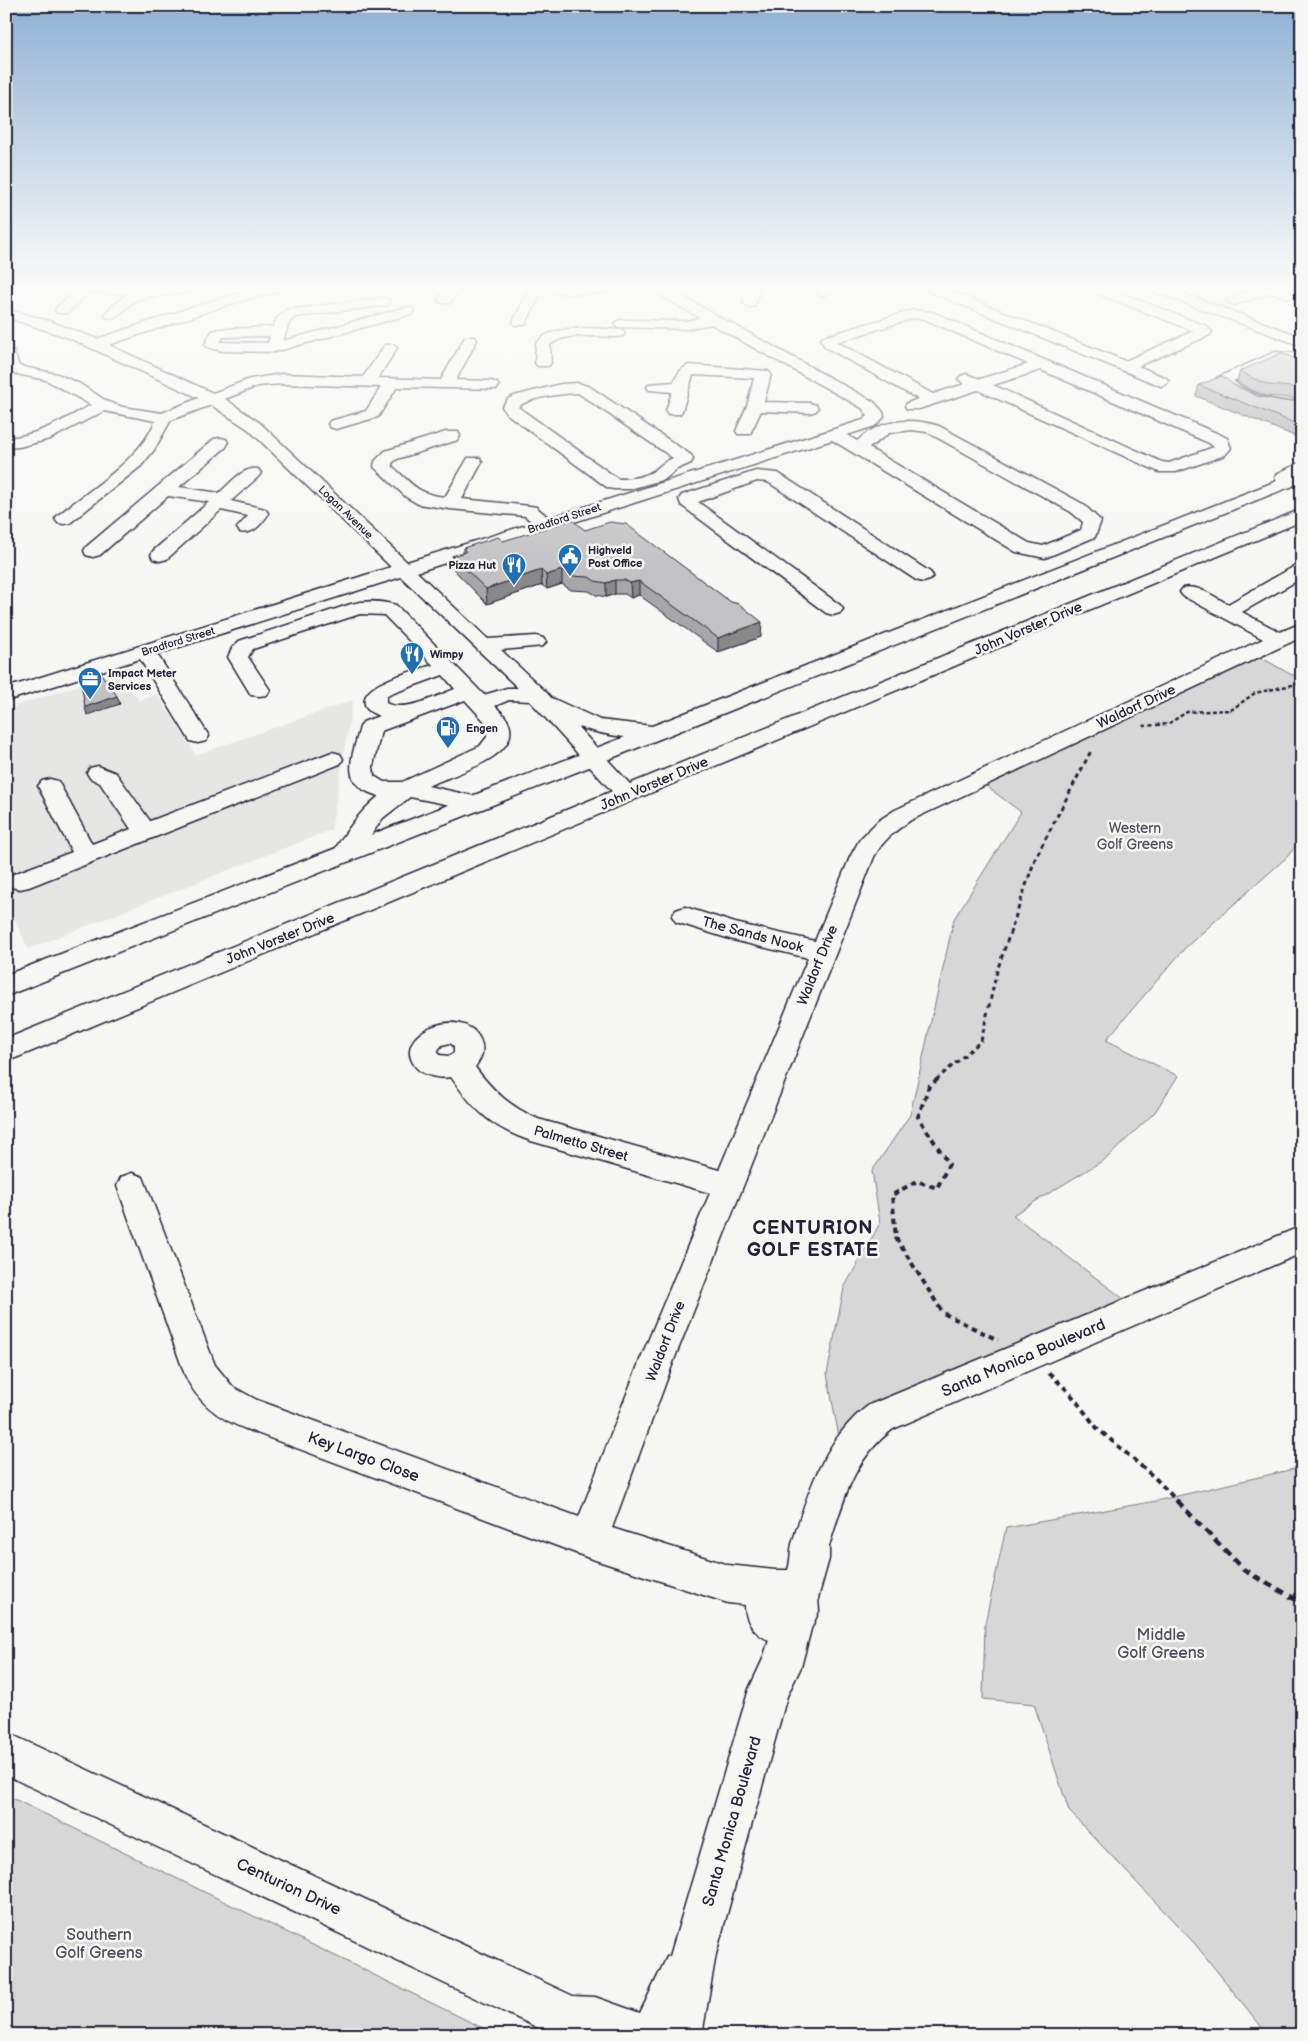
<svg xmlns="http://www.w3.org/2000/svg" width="1308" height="2041" viewBox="0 0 1308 2041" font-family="'Balsamiq Sans',sans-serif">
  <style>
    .built { fill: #e6e6e4 }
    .green { fill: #d7d7d7; stroke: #7c7c89 }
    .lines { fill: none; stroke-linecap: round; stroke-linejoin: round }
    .minor-casing { stroke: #22223b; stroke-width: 3 }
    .major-casing { stroke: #22223b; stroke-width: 3 }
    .path-far3 { stroke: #22223b; stroke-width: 2.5; stroke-dasharray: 4 2.5; stroke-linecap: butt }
    .path-far2 { stroke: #22223b; stroke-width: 3; stroke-dasharray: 4.5 4; stroke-linecap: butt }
    .path-far1 { stroke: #22223b; stroke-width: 4; stroke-dasharray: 5.5 4.5; stroke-linecap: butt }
    .path { stroke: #22223b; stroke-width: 5; stroke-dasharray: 8 5.5; stroke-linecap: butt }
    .minor { fill: #f6f6f2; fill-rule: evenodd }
    .major { fill: #f6f6f2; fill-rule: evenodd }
    .wall { fill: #a7a7a9; stroke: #22223b }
    .shaded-wall { fill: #888889; stroke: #22223b }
    .building { fill: #c2c2c4; stroke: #22223b }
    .labels { text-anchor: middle; stroke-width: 5; stroke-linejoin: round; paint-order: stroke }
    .far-street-label { font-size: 11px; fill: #22223b; stroke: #f6f6f2 }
    .far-poi-label { font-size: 11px; font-weight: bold; fill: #22223b; stroke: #f6f6f2; text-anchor: start }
    .street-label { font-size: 14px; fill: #22223b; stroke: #f6f6f2 }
    .park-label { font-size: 14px; fill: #4f4f62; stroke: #f6f6f2 }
    .near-street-label { font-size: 16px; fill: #22223b; stroke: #f6f6f2 }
    .near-park-label { font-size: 16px; fill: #4f4f62; stroke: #f6f6f2 }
    .district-label { font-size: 19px; font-weight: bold; letter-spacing: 1px; fill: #22223b; stroke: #f6f6f2 }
  </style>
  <rect width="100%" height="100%" fill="#f6f6f2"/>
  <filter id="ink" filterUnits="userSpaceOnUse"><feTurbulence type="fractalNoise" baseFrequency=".02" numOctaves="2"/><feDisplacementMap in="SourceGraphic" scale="10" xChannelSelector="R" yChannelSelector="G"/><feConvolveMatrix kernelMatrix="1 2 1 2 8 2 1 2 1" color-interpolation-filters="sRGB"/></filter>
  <g filter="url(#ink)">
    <polygon class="built" points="119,672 139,700 157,694 196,755 353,700 331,830 28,949 6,900 6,709"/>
    <g class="green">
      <polygon points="1251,652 1292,675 1302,675 1302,838 1287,857 1185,948 1106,1040 1178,1076 1155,1112 1107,1158 1013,1215 1137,1309 881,1417 843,1458 827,1374 844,1288 880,1223 872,1171 910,1115 954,919 1021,812 978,780"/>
      <polygon points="1302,1467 1302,2035 1268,2035 1196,1945 1069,1811 1034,1704 983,1699 985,1623 1006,1528 1156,1501"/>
      <polygon points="6,1795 497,2035 6,2035"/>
    </g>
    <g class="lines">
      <defs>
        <g id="minor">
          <path d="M79,288H140L139,290L195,288L188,292C172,295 155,295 140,299C127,301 122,321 106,317L104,314L126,295L125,294L90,292L67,313H57L55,310L57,307Z"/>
          <path d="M261,288H283L281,291L230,304L109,345L213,393L250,379L282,374L363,377L385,345H395L397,348L378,378L441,380L465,337H475L477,340L456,380L491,381L497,383L499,386L497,389L397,387L378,417L336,429L330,427L328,424L330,421L366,411L381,387L282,384L258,386L225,399L260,423L407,562L533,523L525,516L450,509L418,504L406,497L374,467L375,461L385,451L446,432H458L460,436L458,440L397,459L392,463V466C411,483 417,494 445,497L468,458H480L482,462L462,499L530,506L536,507L549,518L863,420L868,416L862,408L711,324L687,329L617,327L615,324L617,321L622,320L687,321L700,318L652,291L650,288H667L874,402L883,412L884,417L875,426L847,435L857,441C880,419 910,417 939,426L1083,504L1101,521L1095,537L1045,558L1016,552L832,440L417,572L488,639L536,636L543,638L546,642L543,646L501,650L544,690L639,794L635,799L627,801L619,799L530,701L509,700L495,706C500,711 507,717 509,724C521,758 450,775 428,786L483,798L487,803L483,808L475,810L410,797L383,818L353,860L344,862L335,860L332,854C345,833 359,812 379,796C338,785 352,758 360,727L363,722L379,716C373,713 366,711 365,704C359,683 418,670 433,665L384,615L360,614L253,649L248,657L270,690L267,695L259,696L251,695L228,657L232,648L239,641L351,604C365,600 382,601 396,605L484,695L507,688H518L401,577L157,654L209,736L206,741L198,743L190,741L140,659L6,701V688L391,567L248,429L211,405L171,420L154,450L141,466L70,523L64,524L58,523L55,519L58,515C88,491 142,458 155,421L104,411L50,439L19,447L6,448V438C38,436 63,420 91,405L46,380L7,372L6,349L14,352L19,366L57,374L80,384L108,402L123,407L162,413L199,398L69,338L6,317V309L46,320L97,339L220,298ZM912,430L927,432L1071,512L1083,522L1081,530L1043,546L1029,543L869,448L889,433ZM443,675L455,689C436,696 406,713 386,703V697L391,694ZM465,700L487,724V737L480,746L402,782H384L374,776L373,766L381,731Z"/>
          <polygon points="447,288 461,288 450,303 440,303 438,300"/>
          <polygon points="530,288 544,288 525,325 515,325 513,322"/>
          <path d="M546,288H616L614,291C602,294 554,297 546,288Z"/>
          <polygon points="746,288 760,288 755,306 750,307 743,303"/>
          <polygon points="816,288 830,288 830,292 823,296 818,295"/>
          <polygon points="926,288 944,288 1125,361 1194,331 1091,291 1089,288 1108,288 1206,326 1212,332 1210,335 1138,366 1166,378 1169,381 1166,384 1161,386 928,291"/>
          <polygon points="1258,288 1283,288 1302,293 1302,301 1270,293 1234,305 1227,301 1229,298"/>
          <path d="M383,298L388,299L390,302L388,305L295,317L289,323L283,341L407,307L412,308L414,311L412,314L274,352L222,351L207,347L205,344L212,331L221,329L273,327L277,318L286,310ZM270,336L268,343L220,342L223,337Z"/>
          <path d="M913,310L932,312L1221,435L1227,438L1231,448L1225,455L1176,472H1159L978,390L919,409H907L905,406L907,403L918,399L825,347L821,340L823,337ZM914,318L924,319L1028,364L980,379L966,374L961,376L958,379L965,384L933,394L837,342ZM1041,370L1209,443L1214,447L1169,463L1162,462L993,385Z"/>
          <path d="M589,328L623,330L625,333L623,336L618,337C598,337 567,331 550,345L551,363L548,366H538L535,363L536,344C547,328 572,329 589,328Z"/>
          <path d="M1275,352L1302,354V363L1277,362L1233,381C1251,396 1278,403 1302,401V411C1275,413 1231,403 1215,380L1218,377Z"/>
          <path d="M689,365L768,371L771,374L764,402L810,403L816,405L818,408L816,411L810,413L761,411L750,434H738L736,431L747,406L754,378L693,375L682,411L680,414H668L666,411L672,392L649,390L647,387L649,384L674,382C677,374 681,368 689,365Z"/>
          <path d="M578,383L590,387L691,455L693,459L691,463L677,469L665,479L630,489H614L608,488L507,414L502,407L508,399L514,396L561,384ZM577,393H578L673,458C665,461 661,465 655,470C645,477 630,479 618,479L518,407C530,397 561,394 577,393Z"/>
          <path d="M220,438L226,439L228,443L226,447L179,487L219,493C230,484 243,466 258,469L261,473L258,477L231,501L265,509L268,513L267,516C260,526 252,535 240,532L237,528L248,516L221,510L167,559L160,561L153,559L151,555L153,551L209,502L168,496L100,555L93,557L86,555L84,551L86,547L214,439Z"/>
          <polygon points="1302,462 1302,474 1293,479 1294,483 1291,487 1285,488 1279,487 1275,477 1278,473"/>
          <polygon points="756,471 778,473 930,572 933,576 930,580 923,582 916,580 768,482 757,481 698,502 840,605 843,609 840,613 833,615 826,613 681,505 679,499 682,495"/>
          <path d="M1302,564V578L1242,612L1280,632L1302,623V637L911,820C895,831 883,840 874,857L674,1360L612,1528L728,1565L775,1570H788C791,1561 790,1552 792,1544C807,1494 825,1437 869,1405L1302,1226V1253L893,1429C852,1460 844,1500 829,1546V1559L818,1598L819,1611L811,1629L801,1667L787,1696L716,1954L702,2035H553L6,1775V1732L573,1996L595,1997L640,2013L667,1957L670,1956L749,1689L763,1659L769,1640C754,1634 745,1621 745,1605L728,1603L589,1558L246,1429C219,1419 197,1402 185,1375L117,1186L121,1177L132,1173L143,1177L215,1365L233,1387L257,1400L579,1517L640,1360L710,1193L531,1141C492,1128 474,1110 451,1077C440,1079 422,1076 415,1066C390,1032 464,1004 480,1039C485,1050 482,1057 475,1067C493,1091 510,1107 538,1119L719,1170L808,958L733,940L676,922L672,916L676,910L685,907L735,923L815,941L850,857L860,839L878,821L895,810L1263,639L1183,596L1180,592L1183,588C1198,584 1214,597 1228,604L1295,566ZM450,1043L454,1046V1053L449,1056L439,1055L438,1050L442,1045Z"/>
          <polygon points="332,752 340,754 343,759 340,764 29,887 20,889 11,887 8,881 11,875 72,852 38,786 42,781 50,779 58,781 92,844 131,829 100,783 90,778 87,773 90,768 98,766 116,773 150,821"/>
        </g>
        <g id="major">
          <polygon points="1150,288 1169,288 1302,337 1302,346 1152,291"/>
          <path d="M1302,471V482L602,762L6,996V975L625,737C603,735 548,722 535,704L538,699L546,698L554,699L600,720L652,726Z"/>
          <polygon points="1302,509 1302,521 6,1062 6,1039"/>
        </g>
      </defs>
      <use href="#minor" class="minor-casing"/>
      <use href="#major" class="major-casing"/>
      <polyline class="path-far3" points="1143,726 1168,724 1187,712 1231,710 1255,693 1302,683"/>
      <polyline class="path-far2" points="936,1080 981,1041 997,971 1035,859 1092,749"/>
      <g class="path-far1">
        <polyline points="938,1079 929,1086 918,1117 949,1164 937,1188 917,1181 892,1195 896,1238 943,1313 998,1340"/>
        <polyline points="1049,1373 1069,1392 1097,1428 1155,1478 1178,1502"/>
      </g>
      <polyline class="path" points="1177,1501 1244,1570 1302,1603"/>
      <use href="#minor" class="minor"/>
      <use href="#major" class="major"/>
    </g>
    <g class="wall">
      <polygon points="1302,361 1302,399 1266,396 1249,389 1237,381 1240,371"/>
      <polygon points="1199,385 1234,385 1257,396 1283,401 1302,401 1302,439 1196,396"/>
      <polygon points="585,530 761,637 718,652 639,595 631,598 625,594 615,594 606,597 596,595 589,591 571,590 562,584 547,589 542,585 487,604 454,570 452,556 463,553 463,548 503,541"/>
    </g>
    <g class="shaded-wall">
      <polygon points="541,570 542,585 487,604 486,589"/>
      <polygon points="562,570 562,584 547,589 546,575"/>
      <polygon points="615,580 615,594 606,597 606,583"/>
      <polygon points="639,581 639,595 631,598 630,583"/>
      <polygon points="762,622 761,637 718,652 718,638"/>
      <polygon points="117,696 120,704 87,715 85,707"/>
    </g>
    <g class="building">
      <polygon points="1281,353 1302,361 1302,388 1269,385 1252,378 1240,371"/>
      <polygon points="1222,376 1234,385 1257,396 1283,401 1302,401 1302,426 1199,385"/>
      <polygon points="572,520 585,530 610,522 626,524 731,602 739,604 762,622 718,638 639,581 630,583 625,580 615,580 606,583 595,581 589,577 570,576 562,570 546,575 541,570 486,589 452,556 466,552 463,548 498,537 503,541"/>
      <polygon points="102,675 117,696 85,707 81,682"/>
    </g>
  </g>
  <linearGradient id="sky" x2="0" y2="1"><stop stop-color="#90b1d3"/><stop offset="0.5" stop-color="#fbfbf9"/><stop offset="1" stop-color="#fbfbf9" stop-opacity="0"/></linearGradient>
  <rect width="1308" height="574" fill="url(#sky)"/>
  <defs>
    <symbol id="civic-pin" viewBox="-11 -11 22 30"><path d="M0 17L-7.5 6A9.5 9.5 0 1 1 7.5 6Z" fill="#1f6fb2" stroke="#f6f6f2"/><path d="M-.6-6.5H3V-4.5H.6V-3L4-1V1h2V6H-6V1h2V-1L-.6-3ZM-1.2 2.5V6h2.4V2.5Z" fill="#fff"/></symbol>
    <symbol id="restaurant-pin" viewBox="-11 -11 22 30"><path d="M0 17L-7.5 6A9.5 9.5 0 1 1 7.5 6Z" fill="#1f6fb2" stroke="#f6f6f2"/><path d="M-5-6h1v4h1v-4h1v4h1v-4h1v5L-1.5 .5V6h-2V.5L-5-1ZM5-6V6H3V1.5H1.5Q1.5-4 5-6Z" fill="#fff"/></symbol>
    <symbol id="office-pin" viewBox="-11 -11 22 30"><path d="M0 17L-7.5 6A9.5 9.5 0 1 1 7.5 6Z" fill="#1f6fb2" stroke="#f6f6f2"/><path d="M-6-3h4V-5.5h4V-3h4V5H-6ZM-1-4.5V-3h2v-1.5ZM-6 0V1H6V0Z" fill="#fff"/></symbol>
    <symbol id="fuel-pin" viewBox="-11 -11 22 30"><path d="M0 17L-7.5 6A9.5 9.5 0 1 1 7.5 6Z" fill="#1f6fb2" stroke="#f6f6f2"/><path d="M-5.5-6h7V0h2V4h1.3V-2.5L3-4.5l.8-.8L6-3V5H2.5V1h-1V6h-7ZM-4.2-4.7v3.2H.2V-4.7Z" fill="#fff"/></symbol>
  </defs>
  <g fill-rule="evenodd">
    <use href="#civic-pin" x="556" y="542" width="28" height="38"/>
    <use href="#restaurant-pin" x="500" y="551" width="28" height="38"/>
    <use href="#restaurant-pin" x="398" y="640" width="28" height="38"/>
    <use href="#office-pin" x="76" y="665" width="28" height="38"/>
    <use href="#fuel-pin" x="434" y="714" width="28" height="38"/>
  </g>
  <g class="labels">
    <g class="far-street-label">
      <text transform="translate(346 512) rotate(44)" y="4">Logan Avenue</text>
      <text transform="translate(564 518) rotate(-18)" y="4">Bradford Street</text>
      <text transform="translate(178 641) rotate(-17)" y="4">Bradford Street</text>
    </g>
    <g class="far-poi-label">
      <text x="588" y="554">Highveld<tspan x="588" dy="13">Post Office</tspan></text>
      <text x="496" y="569" text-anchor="end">Pizza Hut</text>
      <text x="430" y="658">Wimpy</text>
      <text x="108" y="677">Impact Meter<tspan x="108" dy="13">Services</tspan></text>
      <text x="466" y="732">Engen</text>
    </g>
    <g class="street-label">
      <text transform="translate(1028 628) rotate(-23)" y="5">John Vorster Drive</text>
      <text transform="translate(1136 706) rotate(-25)" y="5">Waldorf Drive</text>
      <text transform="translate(654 783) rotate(-23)" y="5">John Vorster Drive</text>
      <text transform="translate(753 934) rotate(15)" y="5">The Sands Nook</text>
      <text transform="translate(280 938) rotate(-22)" y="5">John Vorster Drive</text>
      <text transform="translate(817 965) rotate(-68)" y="5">Waldorf Drive</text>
      <text transform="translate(581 1143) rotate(16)" y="5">Palmetto Street</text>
      <text transform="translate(665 1341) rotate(-69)" y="5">Waldorf Drive</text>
    </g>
    <g class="park-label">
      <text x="1135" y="833">Western<tspan x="1135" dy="16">Golf Greens</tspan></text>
    </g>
    <g class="near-street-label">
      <text transform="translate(1023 1357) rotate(-23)" y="6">Santa Monica Boulevard</text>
      <text transform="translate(364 1456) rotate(20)" y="6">Key Largo Close</text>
      <text transform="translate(731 1821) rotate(-74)" y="6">Santa Monica Boulevard</text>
      <text transform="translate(289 1886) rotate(25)" y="6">Centurion Drive</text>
    </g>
    <g class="near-park-label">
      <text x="1161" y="1640">Middle<tspan x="1161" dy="18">Golf Greens</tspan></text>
      <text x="99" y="1940">Southern<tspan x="99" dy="18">Golf Greens</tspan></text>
    </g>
    <g class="district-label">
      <text x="813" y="1234">CENTURION<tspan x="813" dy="22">GOLF ESTATE</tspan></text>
    </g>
  </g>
  <rect width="1308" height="2041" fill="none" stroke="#f6f6f2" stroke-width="25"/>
  <rect x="12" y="12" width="1283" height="2016" fill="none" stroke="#22223b" stroke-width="2" filter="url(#ink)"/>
</svg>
